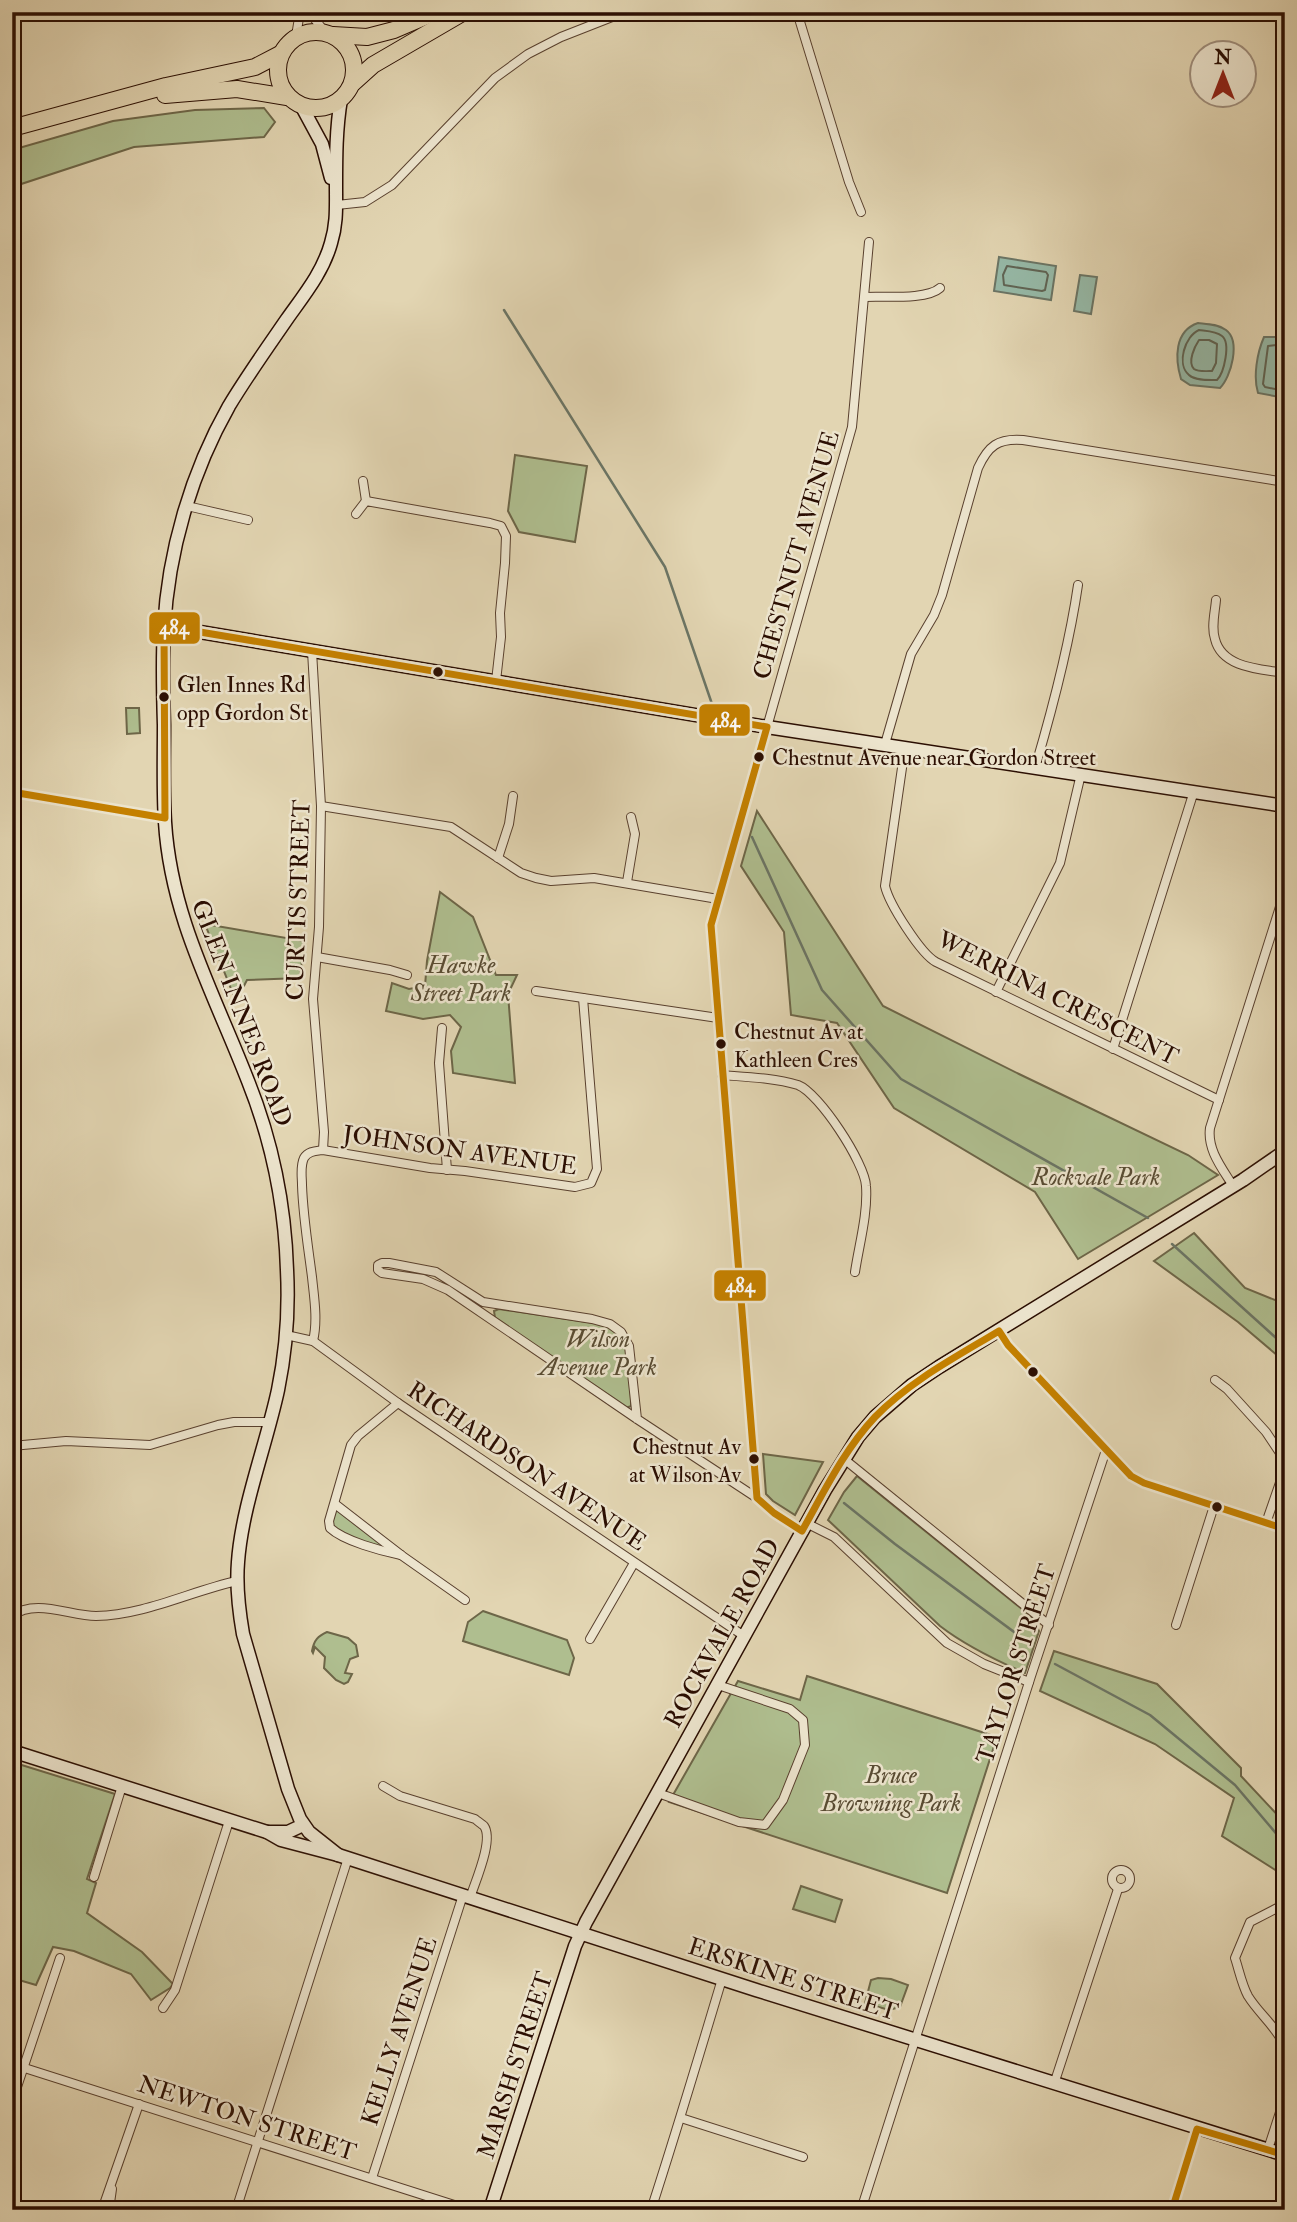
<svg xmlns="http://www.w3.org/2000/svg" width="1297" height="2222" viewBox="0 0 1297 2222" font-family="'IM FELL Double Pica',serif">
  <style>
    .green { fill: #afbe8f; stroke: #6d6648; stroke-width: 2 }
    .water { fill: #96b9a7; stroke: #6b7565; stroke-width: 2 }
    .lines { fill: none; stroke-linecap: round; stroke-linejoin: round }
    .shore { stroke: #606454; stroke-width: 2 }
    .stream { stroke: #6b7565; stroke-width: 2.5 }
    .street-casing { stroke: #59402e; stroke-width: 10 }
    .secondary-casing { stroke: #2b0e02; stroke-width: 15 }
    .highway-casing { stroke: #2b0e02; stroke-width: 18 }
    .street { stroke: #ece4cd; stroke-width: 8 }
    .secondary { stroke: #ece4cd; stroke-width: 12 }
    .highway { stroke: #e2d5b2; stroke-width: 16 }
    .bus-1-casing { stroke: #ece4cd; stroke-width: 12 }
    .bus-1 { stroke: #c48000; stroke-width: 7 }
    .bus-dot { fill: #2b0e02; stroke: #ece4cd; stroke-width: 2.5 }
    .labels { text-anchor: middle; stroke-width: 5; stroke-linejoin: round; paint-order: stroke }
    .bus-label { font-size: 22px; fill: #2b0e02; stroke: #ece4cd; text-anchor: start }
    .street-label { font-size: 24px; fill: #2b0e02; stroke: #ece4cd }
    .park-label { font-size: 24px; font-style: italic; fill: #594c33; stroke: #ece4cd }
    .line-badge { stroke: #ece4cd; stroke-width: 2.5 }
    .badge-label { font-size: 19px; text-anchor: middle; font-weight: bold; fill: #fff }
  </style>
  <rect width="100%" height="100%" fill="#e2d5b2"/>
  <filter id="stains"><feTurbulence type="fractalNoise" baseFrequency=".00286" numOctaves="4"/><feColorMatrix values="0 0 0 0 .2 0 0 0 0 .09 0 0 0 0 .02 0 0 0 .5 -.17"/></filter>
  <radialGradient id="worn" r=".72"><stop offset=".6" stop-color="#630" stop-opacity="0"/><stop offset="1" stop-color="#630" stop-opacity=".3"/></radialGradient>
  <g class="green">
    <polygon points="264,108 275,122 264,137 134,147 12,187 12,150 113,121 195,110"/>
    <polygon points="515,455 587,466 575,542 519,532 508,511"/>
    <polygon points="126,708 139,708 140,733 127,734"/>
    <polygon points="757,811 883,1006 1019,1074 1188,1155 1218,1175 1078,1259 1035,1192 894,1108 837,1023 791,1015 784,932 741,866"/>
    <polygon points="440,892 473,917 496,975 517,975 508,994 515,1083 453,1073 451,1051 461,1027 450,1015 423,1019 386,1011 392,983 409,989 425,986 427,961"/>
    <polygon points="205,924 304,941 300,978 247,980 236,1001"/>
    <polygon points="1194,1233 1245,1288 1285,1304 1285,1362 1238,1322 1154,1261"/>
    <path d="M499,1309L594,1323C601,1324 609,1325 615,1330C631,1343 631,1386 631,1406L626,1408L495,1318L494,1311Z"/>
    <polygon points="763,1454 823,1462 795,1515 773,1501 766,1494"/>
    <path d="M857,1476L1033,1618L1039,1631L1025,1673C995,1660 966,1646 940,1626L828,1520L844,1492Z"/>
    <polygon points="335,1504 401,1555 343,1536 329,1521"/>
    <polygon points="483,1611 567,1640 574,1658 569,1675 463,1641 468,1622"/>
    <path d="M327,1632L348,1638L356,1645L358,1656L350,1659L345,1673L352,1674L348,1682L344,1684L336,1680L324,1668L325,1657L315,1647L313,1653L312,1651C314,1640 318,1636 327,1632Z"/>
    <polygon points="1054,1651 1157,1684 1241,1768 1241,1776 1285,1823 1285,1885 1280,1885 1280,1873 1222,1836 1234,1798 1155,1744 1040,1691"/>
    <polygon points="807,1676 997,1737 947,1893 669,1802 738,1681 800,1700"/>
    <polygon points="12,1762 115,1794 87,1879 96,1883 87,1913 142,1952 173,1984 170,1988 151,2000 131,1974 74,1951 53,1947 36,1985 12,1978"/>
    <polygon points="801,1886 842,1900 835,1922 793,1909"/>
    <polygon points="878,1978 891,1979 908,1985 900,2007 889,2010 865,2003 871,1980"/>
  </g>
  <g class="water">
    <polygon points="999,257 1056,266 1051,300 994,291"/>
    <polygon points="1080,275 1097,277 1091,314 1074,311"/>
    <path d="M1198,323C1207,324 1218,324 1226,330C1241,341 1231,377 1220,388L1190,385L1181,379C1175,359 1174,331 1198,323Z"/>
    <path d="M1264,337H1285V398L1258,393C1253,377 1257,353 1264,337Z"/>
  </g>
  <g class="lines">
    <g class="shore">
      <polygon points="1007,266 1046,272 1048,275 1045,290 1042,291 1004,285 1003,275"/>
      <path d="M1199,330C1207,331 1216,331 1222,336C1231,343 1224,373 1217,380C1209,380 1195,381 1189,375C1176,364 1185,336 1199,330Z"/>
      <path d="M1199,340H1209L1217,344L1216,363L1212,371C1208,371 1198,372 1194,369C1187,362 1195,346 1199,340Z"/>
      <polyline points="1285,344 1268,346 1263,384 1265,387 1285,391"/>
    </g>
    <g class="stream">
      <polyline points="504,310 665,567 712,704"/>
      <polyline points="752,837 822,990 901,1079 1148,1218"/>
      <polyline points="1172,1244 1285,1346"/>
      <polyline points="844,1503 895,1544 1029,1643"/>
      <polyline points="1055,1664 1150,1715 1235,1785 1285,1844"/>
    </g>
    <defs>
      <g id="street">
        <polyline points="309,12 325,32"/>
        <polyline points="797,12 849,182 861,212"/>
        <polyline points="12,17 28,12"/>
        <polyline points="296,36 300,12"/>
        <polyline points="337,205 365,202 392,185 495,78 528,54 561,37 612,17 634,12"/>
        <path d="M865,297C884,296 927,300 940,288"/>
        <polyline points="363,481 366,501"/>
        <polyline points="187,506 248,520"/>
        <polyline points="356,514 366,501 490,523 501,526 506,536 505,563 500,613 501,637 496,681"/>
        <path d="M1216,600C1215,612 1211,627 1215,639C1222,668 1260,669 1285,673"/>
        <polyline points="312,651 321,806 319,927 313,999 324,1132 323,1150"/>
        <path d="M885,744L911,654L934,615L942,595L978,468C988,446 998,438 1023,440L1285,482"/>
        <path d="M905,747L885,886C889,904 921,954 936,962L1219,1100"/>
        <path d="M1035,768C1053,707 1069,647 1078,585"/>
        <polyline points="12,792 165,818"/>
        <polyline points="321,806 451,827 521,873 536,878 551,881 594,878 718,899"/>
        <polyline points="498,858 509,824 513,796"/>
        <polyline points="627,882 635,834 631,817"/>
        <polyline points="317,957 390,970 407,975"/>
        <polyline points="536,991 718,1018"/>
        <polyline points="996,992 1060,863 1081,774"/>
        <polyline points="442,1028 439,1063 447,1170"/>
        <polyline points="1113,1049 1194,791"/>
        <path d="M722,1075C747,1077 774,1078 798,1085C819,1093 865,1163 866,1186C868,1214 859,1245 855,1272"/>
        <path d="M1233,1186C1222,1168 1207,1150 1210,1128L1285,891"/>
        <polyline points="999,1331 1008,1345 1131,1476 1144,1483 1285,1529"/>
        <polyline points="286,1335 313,1341 398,1403 744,1636"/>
        <path d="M313,1341C318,1320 314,1297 312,1277C308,1246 303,1216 302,1185C302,1177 300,1166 304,1158C308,1151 316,1151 323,1150L430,1168L465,1171L575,1187L591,1183L597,1169L583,998"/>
        <polyline points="1215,1380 1227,1389 1266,1432 1280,1453 1282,1477 1266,1523"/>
        <path d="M398,1403L358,1436L351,1445L329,1521L330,1528C344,1541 381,1551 401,1555"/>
        <polyline points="637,1419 629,1346 621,1332 610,1324 592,1319 483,1302 436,1272 389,1263 382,1263 378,1265 378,1270 382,1273 423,1279 448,1290 637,1419 757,1498 774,1513 802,1531"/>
        <polyline points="12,1446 66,1441 150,1445 218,1425 234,1422 270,1422"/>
        <polyline points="844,1459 1049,1625"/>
        <polyline points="757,1498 711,925 852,427 869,242"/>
        <polyline points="335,1504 401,1555 465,1600"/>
        <polyline points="806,1523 834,1537 947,1643 984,1664 1029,1682"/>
        <path d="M12,1616C35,1598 70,1616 96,1616C145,1615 191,1591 237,1581"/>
        <polyline points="1176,1625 1214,1506"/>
        <polyline points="590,1639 634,1563"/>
        <path d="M383,1786L400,1796L475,1819C476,1820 483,1825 484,1826C494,1840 475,1882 470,1898"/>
        <polyline points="658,1793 739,1822 765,1825 783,1800 805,1745 803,1720 790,1709 718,1685"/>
        <circle cx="1121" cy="1879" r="9"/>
        <polyline points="94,1877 122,1786"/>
        <path d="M1281,1906L1250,1922L1235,1958C1239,1970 1242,1985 1248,1996C1259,2014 1277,2027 1285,2047"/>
        <polyline points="163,2008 175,1990 229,1821"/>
        <polyline points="12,2064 470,2210"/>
        <polyline points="1054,2084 1118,1889"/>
        <polyline points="12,2102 60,1958"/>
        <polyline points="681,2118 803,2157"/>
        <polyline points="1268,2149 1285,2097"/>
        <polyline points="372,2178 463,1895"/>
        <polyline points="102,2210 139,2104"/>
        <polyline points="109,2210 112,2189"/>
        <polyline points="236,2210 348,1858"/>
        <path d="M651,2210C676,2133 699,2056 722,1979"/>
        <polyline points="861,2210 1031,1676 1106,1450"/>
        <polyline points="1172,2210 1197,2129"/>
      </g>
      <g id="secondary">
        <polyline points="302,107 322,144 331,178"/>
        <polyline points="164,626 767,727 1285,806"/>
        <polyline points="12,1751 267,1832 281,1840 338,1855 756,1990 1285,2155"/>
        <polyline points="267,1832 288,1832 303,1825"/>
        <path d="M338,1855L309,1832L300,1819L288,1789L243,1634C239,1611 236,1586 238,1562C242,1506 266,1446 278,1390C286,1351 289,1309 287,1270C285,1205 272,1141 248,1081C214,993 171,918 165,822C163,790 164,758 164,725C163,693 162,661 164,629C168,552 191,473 229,406C247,376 267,348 287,319C304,295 323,272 331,243C337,224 336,207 336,187C336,157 336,129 341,99"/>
        <polyline points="490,2210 575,1946 586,1922 825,1490 858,1437 875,1417 912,1385 939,1367 1243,1180 1285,1151"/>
      </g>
      <g id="highway">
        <circle cx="316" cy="70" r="38"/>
        <polyline points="333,35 367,37 394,30 436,12"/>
        <polyline points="353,83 373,65 464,12"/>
        <polyline points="165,95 237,89 287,97"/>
        <polyline points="12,128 166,86 255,67 280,54"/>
      </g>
    </defs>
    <use href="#street" class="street-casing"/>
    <use href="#secondary" class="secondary-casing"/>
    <use href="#highway" class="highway-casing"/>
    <use href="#street" class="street"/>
    <use href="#secondary" class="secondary"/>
    <use href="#highway" class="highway"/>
    <defs>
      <g id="bus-1">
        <path d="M12,792L165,818L164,626L767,727L711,925L757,1498L774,1513L802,1531C824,1492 844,1450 875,1417C910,1381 956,1357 999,1331L1008,1345L1131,1476L1144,1483L1285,1529"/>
        <polyline points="1172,2210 1197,2129 1285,2155"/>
      </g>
    </defs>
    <use href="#bus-1" class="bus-1-casing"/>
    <use href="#bus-1" class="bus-1"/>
  </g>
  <g class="bus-dot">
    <circle cx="438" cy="672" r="6"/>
    <circle cx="164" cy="697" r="6"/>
    <circle cx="759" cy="757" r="6"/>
    <circle cx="721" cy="1044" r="6"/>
    <circle cx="1033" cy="1372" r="6"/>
    <circle cx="754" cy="1459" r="6"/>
    <circle cx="1217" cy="1507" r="6"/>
  </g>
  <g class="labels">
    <g class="bus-label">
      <text x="177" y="692">Glen Innes Rd<tspan x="177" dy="28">opp Gordon St</tspan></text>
      <text x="772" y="765">Chestnut Avenue near Gordon Street</text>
      <text x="734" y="1039">Chestnut Av at<tspan x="734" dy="28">Kathleen Cres</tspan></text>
      <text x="741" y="1454" text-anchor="end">Chestnut Av<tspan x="741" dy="28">at Wilson Av</tspan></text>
    </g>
    <g class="street-label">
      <text transform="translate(796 555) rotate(-74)" y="8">CHESTNUT AVENUE</text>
      <text transform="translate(298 900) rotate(-88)" y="8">CURTIS STREET</text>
      <text transform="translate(1058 998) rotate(27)" y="8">WERRINA CRESCENT</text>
      <text transform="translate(242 1013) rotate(69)" y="8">GLEN INNES ROAD</text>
      <text transform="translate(460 1150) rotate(8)" y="8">JOHNSON AVENUE</text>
      <text transform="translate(527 1466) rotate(34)" y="8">RICHARDSON AVENUE</text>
      <text transform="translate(722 1633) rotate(-61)" y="8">ROCKVALE ROAD</text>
      <text transform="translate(1016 1664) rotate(-72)" y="8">TAYLOR STREET</text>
      <text transform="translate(793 1979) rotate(18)" y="8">ERSKINE STREET</text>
      <text transform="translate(399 2031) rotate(-72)" y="8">KELLY AVENUE</text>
      <text transform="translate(515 2065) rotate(-72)" y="8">MARSH STREET</text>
      <text transform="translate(247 2118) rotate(18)" y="8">NEWTON STREET</text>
    </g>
    <g class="park-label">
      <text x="461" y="973">Hawke<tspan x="461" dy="28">Street Park</tspan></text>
      <text x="1096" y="1185">Rockvale Park</text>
      <text x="598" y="1347">Wilson<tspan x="598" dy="28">Avenue Park</tspan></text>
      <text x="891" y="1783">Bruce<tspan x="891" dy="28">Browning Park</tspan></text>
    </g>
  </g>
  <g class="line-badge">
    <rect x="148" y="611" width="53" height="34" rx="7" fill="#c48000"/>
    <rect x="698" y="703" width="53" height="34" rx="7" fill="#c48000"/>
    <rect x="713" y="1269" width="54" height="33" rx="7" fill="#c48000"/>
  </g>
  <g class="badge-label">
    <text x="174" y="634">484</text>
    <text x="725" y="727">484</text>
    <text x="740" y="1292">484</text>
  </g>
  <rect width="1297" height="2222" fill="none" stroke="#e2d5b2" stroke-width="42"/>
  <rect x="14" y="14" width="1269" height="2194" fill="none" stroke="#2b0e02" stroke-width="3.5"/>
  <rect x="21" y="21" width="1255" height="2180" fill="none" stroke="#2b0e02" stroke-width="2"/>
  <g transform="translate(1223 74)"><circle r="33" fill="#ece4cd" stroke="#9f8e7c" stroke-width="2"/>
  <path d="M0-5L12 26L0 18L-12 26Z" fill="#8f2418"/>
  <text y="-10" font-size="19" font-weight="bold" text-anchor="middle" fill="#2b0e02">N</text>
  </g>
  <rect width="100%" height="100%" filter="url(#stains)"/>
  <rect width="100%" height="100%" fill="url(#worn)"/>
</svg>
